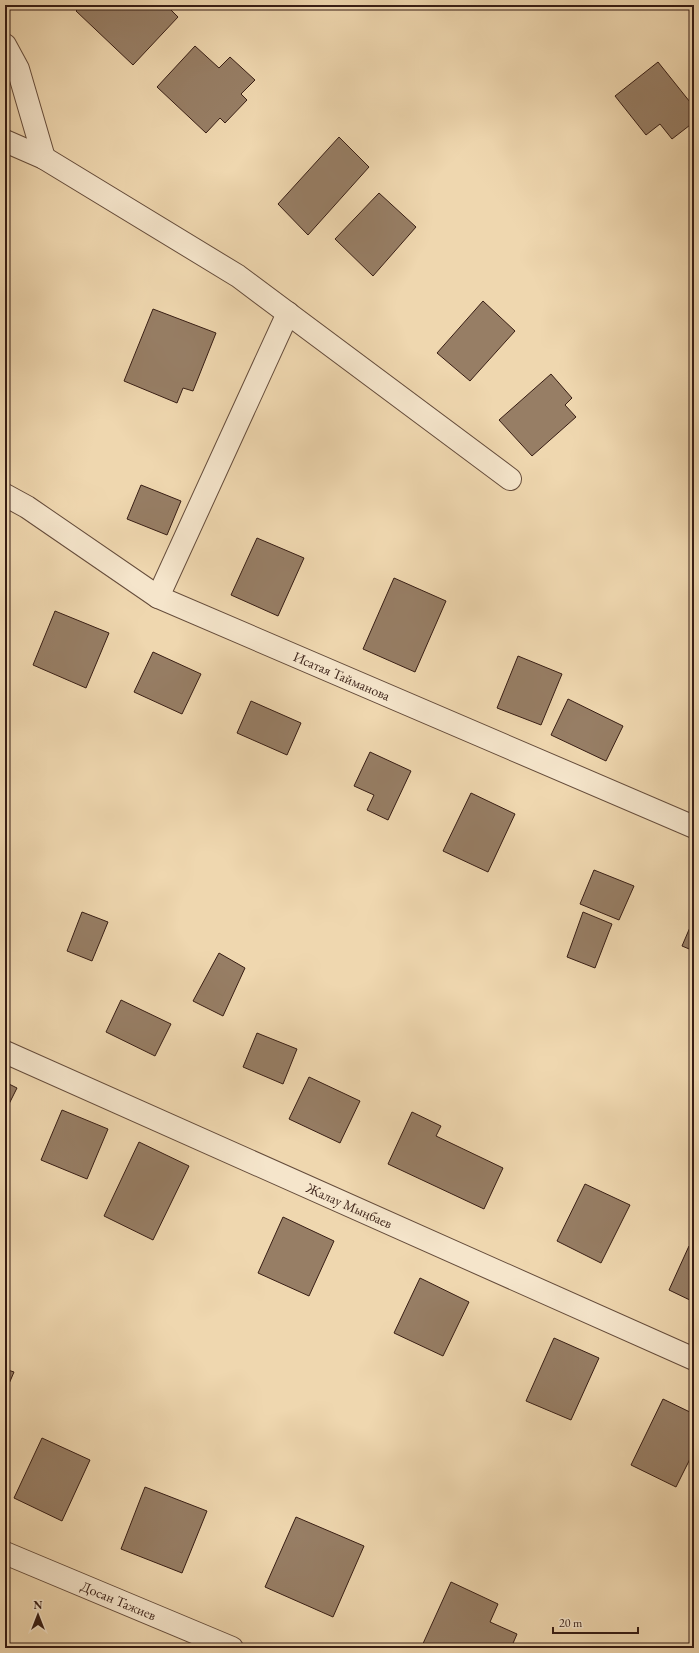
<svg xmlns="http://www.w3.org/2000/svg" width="699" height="1653" viewBox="0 0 699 1653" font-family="'EB Garamond',serif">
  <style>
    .building { fill: #977e65; stroke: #371d14 }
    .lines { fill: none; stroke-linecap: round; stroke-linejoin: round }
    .minor-casing { stroke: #654c3b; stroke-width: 24 }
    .tertiary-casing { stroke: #654c3b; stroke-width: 24 }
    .minor { stroke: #f5e5cb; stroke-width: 22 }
    .tertiary { stroke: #f5e5cb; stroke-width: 22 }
    .labels { text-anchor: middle; stroke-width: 4; stroke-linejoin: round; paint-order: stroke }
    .street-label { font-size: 14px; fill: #371d14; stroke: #f5e5cb }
  </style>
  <rect width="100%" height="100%" fill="#efd7af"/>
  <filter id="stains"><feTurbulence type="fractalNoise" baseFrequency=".005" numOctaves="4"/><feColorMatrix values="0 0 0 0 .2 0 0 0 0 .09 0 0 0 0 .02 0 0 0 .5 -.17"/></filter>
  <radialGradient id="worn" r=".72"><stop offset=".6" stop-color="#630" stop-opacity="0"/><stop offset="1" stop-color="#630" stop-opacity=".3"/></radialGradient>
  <g class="building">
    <polygon points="82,5 166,5 178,17 133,65 76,11"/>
    <polygon points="195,46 219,68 230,57 255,80 241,94 247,100 225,123 220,118 206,133 157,87"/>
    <polygon points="658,62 694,107 694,122 672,139 660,124 646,135 615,96"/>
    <polygon points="339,137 369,167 308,235 278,204"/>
    <polygon points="379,193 416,227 373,276 335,239"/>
    <polygon points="483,301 515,331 470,381 437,353"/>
    <polygon points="153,309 216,333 193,391 183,388 177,403 124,381"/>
    <polygon points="551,374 572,398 565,405 576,417 532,456 499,420"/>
    <polygon points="141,485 181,501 167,535 127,519"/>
    <polygon points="257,538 304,558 278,616 231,595"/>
    <polygon points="394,578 446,601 415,672 363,649"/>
    <polygon points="55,611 109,633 86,688 33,665"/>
    <polygon points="153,652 201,674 182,714 134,692"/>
    <polygon points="518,656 562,674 541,725 497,708"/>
    <polygon points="568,699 623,726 606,761 551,735"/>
    <polygon points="251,701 301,723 287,755 237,733"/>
    <polygon points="370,752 411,771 388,820 367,810 374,795 354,786"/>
    <polygon points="694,788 694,797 690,796"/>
    <polygon points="471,793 515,814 488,872 443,851"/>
    <polygon points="594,870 634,886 619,920 580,904"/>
    <polygon points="82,912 108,922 92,961 67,951"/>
    <polygon points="583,912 612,924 595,968 567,957"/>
    <polygon points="694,918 694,951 682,946"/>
    <polygon points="219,953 245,968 223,1016 193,1001"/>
    <polygon points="121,1000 171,1024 155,1056 106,1032"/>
    <polygon points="257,1033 297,1049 283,1084 243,1067"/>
    <polygon points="309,1077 360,1101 340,1143 289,1119"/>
    <polygon points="5,1082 17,1088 5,1112"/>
    <polygon points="62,1110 108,1129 87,1179 41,1160"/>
    <polygon points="412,1112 441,1126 436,1136 503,1168 484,1209 388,1164"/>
    <polygon points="139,1142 189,1166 153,1240 104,1216"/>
    <polygon points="585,1184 630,1205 601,1263 557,1241"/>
    <polygon points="283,1217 334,1241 309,1296 258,1273"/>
    <polygon points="689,1246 694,1248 694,1302 669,1290"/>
    <polygon points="420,1278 469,1302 443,1356 394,1333"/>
    <polygon points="554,1338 599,1358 571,1420 526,1401"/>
    <polygon points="5,1369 14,1372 5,1393"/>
    <polygon points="663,1399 694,1414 694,1451 676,1487 631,1465"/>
    <polygon points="42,1438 90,1460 62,1521 14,1498"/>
    <polygon points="145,1487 207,1511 182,1573 121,1549"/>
    <polygon points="296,1517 364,1546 333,1617 265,1587"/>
    <polygon points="451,1582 498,1604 490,1622 517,1634 511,1648 421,1648"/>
  </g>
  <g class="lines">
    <defs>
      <g id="minor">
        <polyline points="5,45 18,69 44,158"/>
        <polyline points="5,141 44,158 238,276 510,479"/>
        <path id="s1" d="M5,495L27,507L158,597L694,827"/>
        <polyline points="158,597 288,313"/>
        <path id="s2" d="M5,1052L694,1359"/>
      </g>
      <g id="tertiary">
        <path id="s3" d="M5,1553L232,1648"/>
      </g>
    </defs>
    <use href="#minor" class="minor-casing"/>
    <use href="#tertiary" class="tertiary-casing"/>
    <use href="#minor" class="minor"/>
    <use href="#tertiary" class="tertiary"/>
  </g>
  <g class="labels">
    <g class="street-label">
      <text dy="5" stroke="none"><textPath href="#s1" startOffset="384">Исатая Тайманова</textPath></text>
      <text dy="5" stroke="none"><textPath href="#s2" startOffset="377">Жалау Мыңбаев</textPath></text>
      <text dy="5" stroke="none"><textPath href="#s3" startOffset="123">Досан Тажиев</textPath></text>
    </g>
  </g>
  <rect width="699" height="1653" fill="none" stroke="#efd7af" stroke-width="20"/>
  <rect x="6" y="6" width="687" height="1641" fill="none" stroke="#371d14" stroke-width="2"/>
  <rect x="10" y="10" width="679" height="1633" fill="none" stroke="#371d14"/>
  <g transform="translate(38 1615)" stroke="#f5e5cb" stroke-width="3" paint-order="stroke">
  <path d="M0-3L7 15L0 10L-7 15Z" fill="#371d14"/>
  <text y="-6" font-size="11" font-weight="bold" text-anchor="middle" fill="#371d14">N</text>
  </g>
  <path d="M553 1627v6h85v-6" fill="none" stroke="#371d14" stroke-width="2"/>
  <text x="559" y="1627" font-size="12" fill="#371d14" stroke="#f5e5cb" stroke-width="3" paint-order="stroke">20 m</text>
  <rect width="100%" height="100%" filter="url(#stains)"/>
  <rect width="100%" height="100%" fill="url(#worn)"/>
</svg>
